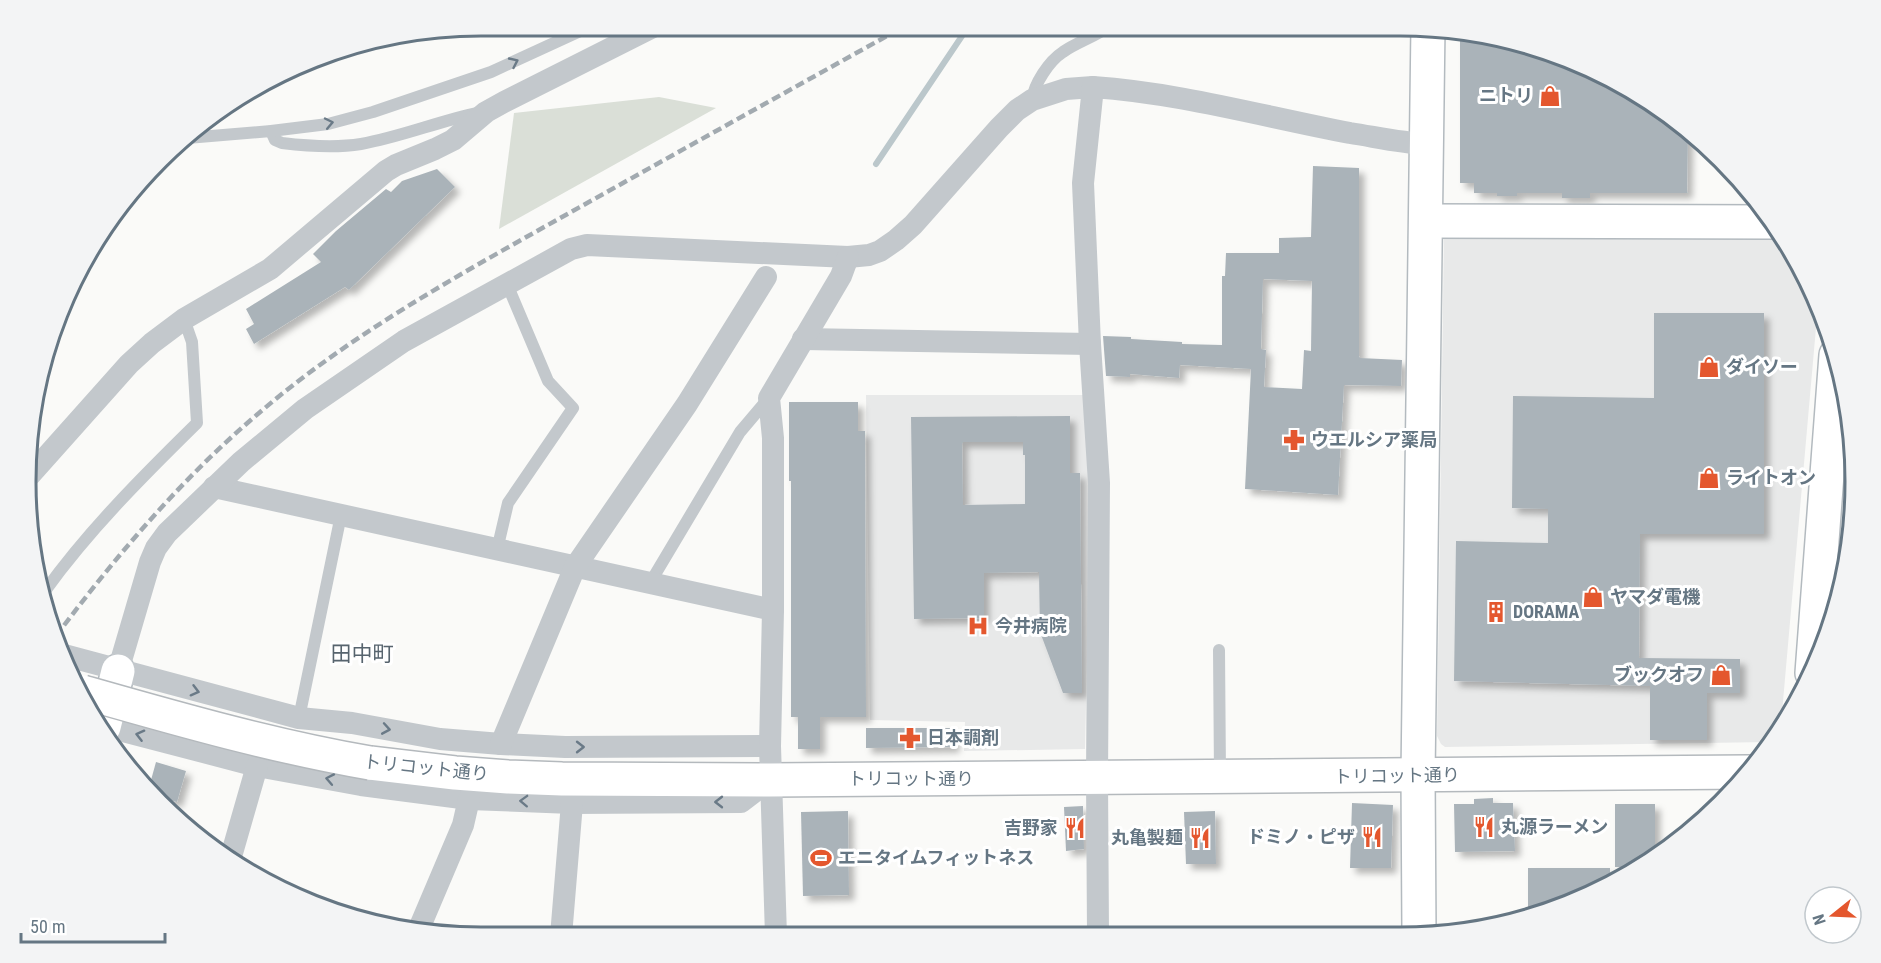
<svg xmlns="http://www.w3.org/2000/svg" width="1881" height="963" viewBox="0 0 1881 963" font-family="'Roboto Condensed','Noto Sans JP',sans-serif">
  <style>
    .built { fill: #e8e9e9 }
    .green { fill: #dadfd7 }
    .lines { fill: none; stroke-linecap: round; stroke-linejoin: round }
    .stream { stroke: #bbc7cb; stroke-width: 6 }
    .building { fill: #aab3b9; fill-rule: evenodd; filter: url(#shadow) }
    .secondary-casing { stroke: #b3babf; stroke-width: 36 }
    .highway-casing { stroke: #b4b9bd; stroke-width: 36 }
    .lane { stroke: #c3c8cc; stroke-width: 12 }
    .street { stroke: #c3c8cc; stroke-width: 22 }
    .secondary { stroke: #fff; stroke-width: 33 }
    .highway { stroke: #fff; stroke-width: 33 }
    .rail { stroke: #a2aab0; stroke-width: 4.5; stroke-dasharray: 9 4.5; stroke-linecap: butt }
    .highway-bridge-casing { stroke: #b4b9bd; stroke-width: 36; stroke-linecap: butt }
    .highway-bridge { stroke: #fff; stroke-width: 33 }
    .oneway { stroke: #6a7a87 }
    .labels { text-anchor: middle; stroke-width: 6; stroke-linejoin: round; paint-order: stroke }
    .poi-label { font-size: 18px; font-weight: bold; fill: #657683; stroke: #fff; text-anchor: start }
    .street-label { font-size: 18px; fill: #657683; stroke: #fff }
    .quarter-label { font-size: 21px; fill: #57646e; stroke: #fff }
    .rim { fill: none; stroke: #657683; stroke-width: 3 }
  </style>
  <defs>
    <filter id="shadow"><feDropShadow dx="5.5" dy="5.5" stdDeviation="3" flood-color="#0004"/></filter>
  </defs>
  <rect width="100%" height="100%" fill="#fafaf8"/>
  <g class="built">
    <polygon points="1778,231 1795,254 1818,305 1781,724 1769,742 1445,747 1441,744 1437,736 1444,234"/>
    <polygon points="866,395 1085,395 1090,532 1085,749 964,751 965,722 870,720"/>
    <polygon points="1853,476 1854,512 1847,558 1848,545"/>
  </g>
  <polygon class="green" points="659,97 716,108 499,229 514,113"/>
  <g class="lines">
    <polyline class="stream" points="876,164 962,36 962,26"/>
  </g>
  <g class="building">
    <polygon points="1460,32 1518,41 1601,73 1677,120 1688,130 1687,193 1590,193 1590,198 1562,198 1562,193 1517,193 1517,196 1497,196 1497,193 1474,193 1474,183 1460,183"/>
    <path d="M1313,166L1359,168V356L1360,358L1402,360L1401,386L1344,385L1338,495L1245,489L1251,369L1180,365L1179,378L1130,374V377L1106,376L1103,336L1131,337V339L1182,342V344L1222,345V276H1225L1226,253H1279V238L1311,237ZM1263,279L1312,281L1311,351L1304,350L1302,389L1264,387L1266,350L1261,349Z"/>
    <polygon points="437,169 455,187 349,290 345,287 254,344 246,329 254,324 246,309 321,262 313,254 336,231 386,189 391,192 402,181"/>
    <polygon points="1654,313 1764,313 1764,534 1640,534 1639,658 1740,659 1740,693 1707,693 1707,740 1650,740 1650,686 1454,681 1456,541 1548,543 1548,509 1512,508 1513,396 1654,398"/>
    <polygon points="789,402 858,402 858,431 865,431 866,717 820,717 820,749 798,749 798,717 791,717 791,481 789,481"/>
    <path d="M1070,416V473H1080L1082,693H1063L1040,632L1039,572L984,573V618L914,619L911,417ZM962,442H1023V455H1025V504L963,505Z"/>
    <polygon points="866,728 954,728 954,747 866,748"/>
    <polygon points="156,762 186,771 177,802 153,796 148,791"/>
    <polygon points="1493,798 1493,803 1513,803 1515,851 1455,852 1454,804 1474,804 1474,799"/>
    <polygon points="1352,803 1393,805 1391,868 1350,868"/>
    <polygon points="1615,804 1655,804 1655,859 1653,860 1641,867 1615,867"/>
    <polygon points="1083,806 1084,849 1066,851 1064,807"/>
    <polygon points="848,811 849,895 803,896 801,812"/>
    <polygon points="1215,811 1216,864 1186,864 1184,812"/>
    <polygon points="1528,868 1610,868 1610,883 1574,903 1528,915"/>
  </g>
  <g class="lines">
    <defs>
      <g id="secondary">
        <polyline points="1427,221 1772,222"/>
        <polyline points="1812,673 1836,355"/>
        <polyline points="104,727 118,671"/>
        <polyline points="1419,934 1418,775 1428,26"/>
      </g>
      <polyline id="highway" points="370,763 455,773 508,777 562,779 770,780 1749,772"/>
    </defs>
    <use href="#secondary" class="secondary-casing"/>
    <use href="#highway" class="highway-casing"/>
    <g class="lane">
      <path d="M1032,100C1034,84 1049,61 1063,52C1077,42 1095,37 1109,26"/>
      <path d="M271,131L275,140L282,143C307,146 336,148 361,144C401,137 439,121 478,113"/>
      <polyline points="187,138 271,131 328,124 373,112 491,72 591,26"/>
      <polyline points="497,550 508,503 573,408 548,381 507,284"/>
      <polyline points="650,583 740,432 768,399"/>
      <path d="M45,591C89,530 143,476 197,423L192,342L184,319"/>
      <polyline points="1219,650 1220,775"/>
      <polyline points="299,718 341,515"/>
    </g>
    <g class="street">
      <polyline points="803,339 1090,344"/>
      <polyline points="30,475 129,364 152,343 184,319 270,269 386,171 396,165 435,149 453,140 486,112 504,102 655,26"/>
      <polyline points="214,487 773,610"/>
      <polyline points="60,654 299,718 352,723 440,739 501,744 565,747 770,746"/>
      <polyline points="118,671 150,562 156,548 167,533 241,462 305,409 404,341 571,249 587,245 848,257 869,255 880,251 896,240 913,225 999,128 1017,110 1032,100 1066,89 1093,87"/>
      <polyline points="104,726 257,766 361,785 469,799 572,803 741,802 770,780"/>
      <polyline points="501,744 575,567 687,404 766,277"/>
      <polyline points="230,860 257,766"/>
      <polyline points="418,931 463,825 469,799"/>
      <path d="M1098,935L1097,778L1099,483L1090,344L1083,183L1093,87C1180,93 1265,117 1350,133C1376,137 1401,143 1427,144"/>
      <polyline points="561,936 572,803"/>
      <polyline points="776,936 770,746 773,610 773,438 769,398 841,276 848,257"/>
    </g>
    <use href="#secondary" class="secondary"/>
    <use href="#highway" class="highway"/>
    <path class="rail" d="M56,636C116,556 182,478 259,413C352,333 464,272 571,212C682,150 793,88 905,26"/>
    <defs>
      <path id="highway-bridge" d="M83,692C178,719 272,746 370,763"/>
    </defs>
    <use href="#highway-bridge" class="highway-bridge-casing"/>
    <use href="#highway-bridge" class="highway-bridge"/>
  </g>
  <defs><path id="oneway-chevron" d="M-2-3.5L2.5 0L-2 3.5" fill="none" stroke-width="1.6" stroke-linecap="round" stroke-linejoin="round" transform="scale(1.5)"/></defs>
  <g class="oneway">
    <use href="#oneway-chevron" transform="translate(514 62) rotate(-25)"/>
    <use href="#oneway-chevron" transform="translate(329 123) rotate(-12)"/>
    <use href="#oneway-chevron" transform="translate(195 691) rotate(15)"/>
    <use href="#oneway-chevron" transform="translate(386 729) rotate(10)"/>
    <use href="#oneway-chevron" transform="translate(140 735) rotate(-166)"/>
    <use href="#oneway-chevron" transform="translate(580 747)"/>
    <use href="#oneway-chevron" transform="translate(330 779) rotate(-169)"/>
    <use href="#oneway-chevron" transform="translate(524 801) rotate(-178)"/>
    <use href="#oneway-chevron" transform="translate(719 802) rotate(-180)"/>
  </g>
  <defs>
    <symbol id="shop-bare" viewBox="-9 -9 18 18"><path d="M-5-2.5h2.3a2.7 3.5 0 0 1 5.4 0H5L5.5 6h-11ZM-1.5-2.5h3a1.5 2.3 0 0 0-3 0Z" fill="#e4572e" stroke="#fff" stroke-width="2.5" paint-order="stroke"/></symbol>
    <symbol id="pharmacy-bare" viewBox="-9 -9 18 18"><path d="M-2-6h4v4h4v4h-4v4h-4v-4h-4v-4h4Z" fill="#e4572e" stroke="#fff" stroke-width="2.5" paint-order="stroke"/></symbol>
    <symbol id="building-bare" viewBox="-9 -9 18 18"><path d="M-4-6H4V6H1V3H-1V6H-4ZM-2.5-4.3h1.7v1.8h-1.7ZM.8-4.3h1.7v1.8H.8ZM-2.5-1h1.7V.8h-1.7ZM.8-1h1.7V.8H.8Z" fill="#e4572e" stroke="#fff" stroke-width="2.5" paint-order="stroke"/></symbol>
    <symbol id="hospital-bare" viewBox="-9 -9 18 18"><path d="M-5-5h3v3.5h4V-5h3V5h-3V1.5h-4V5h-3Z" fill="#e4572e" stroke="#fff" stroke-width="2.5" paint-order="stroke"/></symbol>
    <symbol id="restaurant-bare" viewBox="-9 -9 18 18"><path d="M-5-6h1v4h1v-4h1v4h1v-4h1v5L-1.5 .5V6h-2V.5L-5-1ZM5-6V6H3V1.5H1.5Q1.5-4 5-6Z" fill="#e4572e" stroke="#fff" stroke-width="2.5" paint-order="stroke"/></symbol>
    <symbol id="stadium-bare" viewBox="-9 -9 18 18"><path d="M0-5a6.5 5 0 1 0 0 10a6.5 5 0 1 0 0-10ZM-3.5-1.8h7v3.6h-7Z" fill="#e4572e" stroke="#fff" stroke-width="2.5" paint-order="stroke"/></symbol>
  </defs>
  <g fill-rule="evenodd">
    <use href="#shop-bare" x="1535" y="81" width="30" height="30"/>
    <use href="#shop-bare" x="1694" y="352" width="30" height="30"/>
    <use href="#pharmacy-bare" x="1279" y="425" width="30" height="30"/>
    <use href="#shop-bare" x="1694" y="463" width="30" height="30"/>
    <use href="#shop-bare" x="1578" y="582" width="30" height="30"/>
    <use href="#building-bare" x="1481" y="597" width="30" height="30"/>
    <use href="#hospital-bare" x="963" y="611" width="30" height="30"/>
    <use href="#shop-bare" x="1706" y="660" width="30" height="30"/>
    <use href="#pharmacy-bare" x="895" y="723" width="30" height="30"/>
    <use href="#restaurant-bare" x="1469" y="812" width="30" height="30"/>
    <use href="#restaurant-bare" x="1060" y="813" width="30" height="30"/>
    <use href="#restaurant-bare" x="1357" y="822" width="30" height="30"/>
    <use href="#restaurant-bare" x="1185" y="823" width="30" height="30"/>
    <use href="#stadium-bare" x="806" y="843" width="30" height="30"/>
  </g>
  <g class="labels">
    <g class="poi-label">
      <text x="1533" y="102" text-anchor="end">ニトリ</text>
      <text x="1726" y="373">ダイソー</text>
      <text x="1311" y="446">ウエルシア薬局</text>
      <text x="1726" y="484">ライトオン</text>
      <text x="1610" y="603">ヤマダ電機</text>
      <text x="1513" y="618">DORAMA</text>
      <text x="995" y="632">今井病院</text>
      <text x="1704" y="681" text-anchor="end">ブックオフ</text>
      <text x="927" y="744">日本調剤</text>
      <text x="1501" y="833">丸源ラーメン</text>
      <text x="1058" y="834" text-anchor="end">吉野家</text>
      <text x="1355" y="843" text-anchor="end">ドミノ・ピザ</text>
      <text x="1183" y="844" text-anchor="end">丸亀製麺</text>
      <text x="838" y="864">エニタイムフィットネス</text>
    </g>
    <g class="street-label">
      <text transform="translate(426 768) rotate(6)" y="6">トリコット通り</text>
      <text transform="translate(1397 776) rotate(-1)" y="6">トリコット通り</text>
      <text x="911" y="785">トリコット通り</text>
    </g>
    <g class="quarter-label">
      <text x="362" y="661">田中町</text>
    </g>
  </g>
  <path d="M0 0H1881V963H0ZM481 36H1400A445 445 0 0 1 1845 481V482A445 445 0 0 1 1400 927H481A445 445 0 0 1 36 482V481A445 445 0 0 1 481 36Z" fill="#f3f4f5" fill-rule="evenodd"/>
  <path class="rim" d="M481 36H1400A445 445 0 0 1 1845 481V482A445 445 0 0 1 1400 927H481A445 445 0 0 1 36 482V481A445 445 0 0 1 481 36Z"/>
  <g transform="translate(1833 915) rotate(252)"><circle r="28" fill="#ffffff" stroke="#c1c8cd" stroke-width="1.5"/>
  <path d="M0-4.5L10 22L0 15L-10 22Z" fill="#e4572e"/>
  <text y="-9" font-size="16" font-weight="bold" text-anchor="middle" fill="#657683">N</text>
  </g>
  <path d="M21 933v9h144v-9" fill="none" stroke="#657683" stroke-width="3"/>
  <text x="30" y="933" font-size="18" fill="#657683" stroke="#ffffff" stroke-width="4.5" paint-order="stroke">50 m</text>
</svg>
